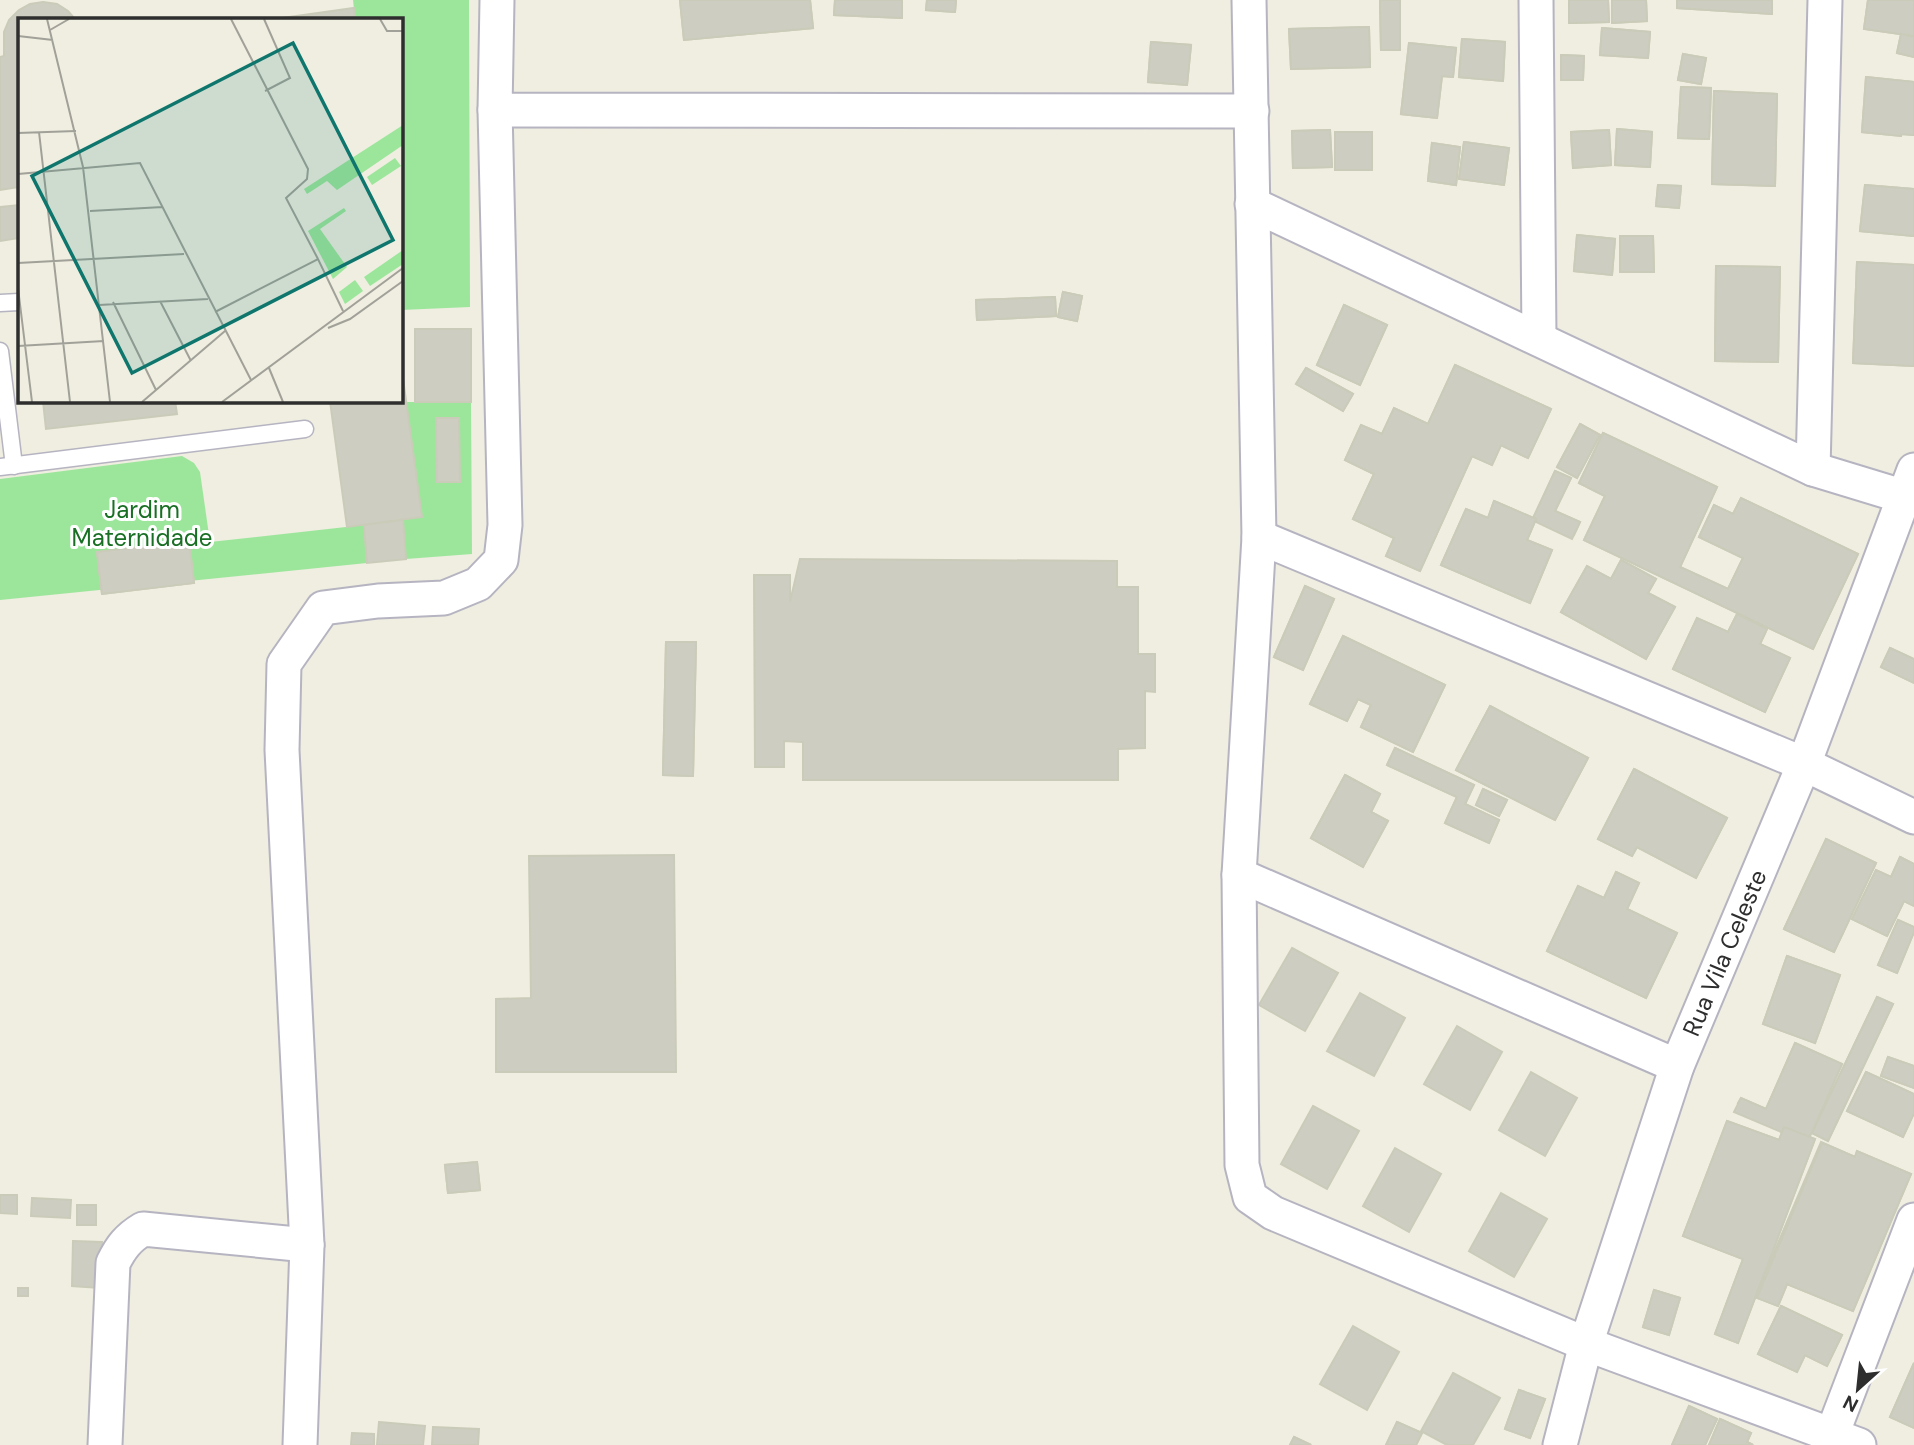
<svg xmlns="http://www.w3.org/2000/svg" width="1914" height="1445" viewBox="0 0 1914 1445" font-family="'DM Sans',sans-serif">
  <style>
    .green { fill: #9ce69c }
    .building { fill: #cecdc2; stroke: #cbcbb9; stroke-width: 2 }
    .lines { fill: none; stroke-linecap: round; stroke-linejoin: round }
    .lane-casing { stroke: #b6b4c1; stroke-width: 19 }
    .street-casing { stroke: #b6b4c1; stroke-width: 37 }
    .lane { stroke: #fff; stroke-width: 16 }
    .street { stroke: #fff; stroke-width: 33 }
    .labels { text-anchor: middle; stroke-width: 6; stroke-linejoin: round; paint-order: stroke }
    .park-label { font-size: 24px; fill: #196f24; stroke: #fff }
    .street-label { font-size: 24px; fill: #2e2e2e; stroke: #fff }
    .inset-road { fill: none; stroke: #a2a199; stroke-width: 2 }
    .view { fill: #0f766e; fill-opacity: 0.15; stroke: #0f766e; stroke-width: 3.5 }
    .inset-edge { fill: none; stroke: #2e2e2e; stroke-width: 3.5 }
  </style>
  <rect width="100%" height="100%" fill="#efeee0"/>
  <g class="green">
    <polygon points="353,0 469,0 470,307 401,310 401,19 355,19"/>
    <polygon points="406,402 471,402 472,554 406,559 403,520 422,516"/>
    <polygon points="182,456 194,463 200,472 210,542 364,525 367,563 0,600 0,479"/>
  </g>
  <g class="building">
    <polygon points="680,0 810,0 813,28 684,40"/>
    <polygon points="680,0 810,0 813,28 684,40"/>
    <polygon points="835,0 902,0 902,18 834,15"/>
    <polygon points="835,0 902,0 902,18 834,15"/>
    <polygon points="927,0 956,0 955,12 926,10"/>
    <polygon points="927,0 956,0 955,12 926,10"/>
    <polygon points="1380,0 1400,0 1400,50 1381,50"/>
    <polygon points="1380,0 1400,0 1400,50 1381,50"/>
    <polygon points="1569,0 1608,0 1609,22 1569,23"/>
    <polygon points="1569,0 1608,0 1609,22 1569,23"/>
    <polygon points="1612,0 1646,0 1647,21 1612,23"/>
    <polygon points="1612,0 1646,0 1647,21 1612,23"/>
    <polygon points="1677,0 1772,0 1772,14 1677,8"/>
    <polygon points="1677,0 1772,0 1772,14 1677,8"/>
    <polygon points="1868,0 1914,0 1914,36 1864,29"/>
    <polygon points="1868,0 1914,0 1914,36 1864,29"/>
    <polygon points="43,2 57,4 68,11 75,19 19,19 19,187 0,190 0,57 4,56 4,32 9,20 19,10 30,4"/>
    <polygon points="354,8 355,19 275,19"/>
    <polygon points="1369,27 1370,67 1291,69 1289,29"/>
    <polygon points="1369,27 1370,67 1291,69 1289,29"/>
    <polygon points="1602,28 1650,32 1648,58 1600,55"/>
    <polygon points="1602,28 1650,32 1648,58 1600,55"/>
    <polygon points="1901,34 1914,37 1914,57 1897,53"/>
    <polygon points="1901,34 1914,37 1914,57 1897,53"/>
    <polygon points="1462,39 1505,42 1503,81 1459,77"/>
    <polygon points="1462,39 1505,42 1503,81 1459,77"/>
    <polygon points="1151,42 1191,45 1187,85 1148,82"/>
    <polygon points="1151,42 1191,45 1187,85 1148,82"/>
    <polygon points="1409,43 1456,48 1453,77 1442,76 1437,118 1401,114"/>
    <polygon points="1409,43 1456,48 1453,77 1442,76 1437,118 1401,114"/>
    <polygon points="1683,54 1706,58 1701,84 1678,80"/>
    <polygon points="1683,54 1706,58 1701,84 1678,80"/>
    <polygon points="1561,55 1584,56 1583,80 1561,80"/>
    <polygon points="1561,55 1584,56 1583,80 1561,80"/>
    <polygon points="1866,77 1914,82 1914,135 1901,134 1901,136 1862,132"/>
    <polygon points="1866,77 1914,82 1914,135 1901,134 1901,136 1862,132"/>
    <polygon points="1681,87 1711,88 1709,139 1678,138"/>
    <polygon points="1681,87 1711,88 1709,139 1678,138"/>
    <polygon points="1714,91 1777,94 1775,186 1712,184"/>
    <polygon points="1714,91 1777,94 1775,186 1712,184"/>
    <polygon points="1617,129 1652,132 1650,167 1615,165"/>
    <polygon points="1617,129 1652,132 1650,167 1615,165"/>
    <polygon points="1330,130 1332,167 1293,168 1292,131"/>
    <polygon points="1330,130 1332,167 1293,168 1292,131"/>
    <polygon points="1609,130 1611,165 1573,168 1571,132"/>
    <polygon points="1609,130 1611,165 1573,168 1571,132"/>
    <rect x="1335" y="132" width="37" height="38"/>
    <rect x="1335" y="132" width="37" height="38"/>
    <polygon points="1464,142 1509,148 1504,185 1459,179"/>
    <polygon points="1464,142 1509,148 1504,185 1459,179"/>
    <polygon points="1432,143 1460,147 1456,185 1428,181"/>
    <polygon points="1432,143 1460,147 1456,185 1428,181"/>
    <polygon points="1658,185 1681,186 1679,208 1656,206"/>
    <polygon points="1658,185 1681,186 1679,208 1656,206"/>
    <polygon points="1865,185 1914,189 1914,236 1860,231"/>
    <polygon points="1865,185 1914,189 1914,236 1860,231"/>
    <polygon points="19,205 19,238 0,241 0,207"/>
    <polygon points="1577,235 1615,239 1612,275 1574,271"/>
    <polygon points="1577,235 1615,239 1612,275 1574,271"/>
    <polygon points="1620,236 1653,236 1654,272 1620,272"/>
    <polygon points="1620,236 1653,236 1654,272 1620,272"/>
    <polygon points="1857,262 1914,265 1914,366 1853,363"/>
    <polygon points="1857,262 1914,265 1914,366 1853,363"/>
    <polygon points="1716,266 1780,267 1778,362 1715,361"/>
    <polygon points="1716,266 1780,267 1778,362 1715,361"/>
    <polygon points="1063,292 1082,296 1077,321 1058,317"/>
    <polygon points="1063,292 1082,296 1077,321 1058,317"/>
    <polygon points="1055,297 1056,316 977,320 976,300"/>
    <polygon points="1055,297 1056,316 977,320 976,300"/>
    <polygon points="1344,305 1387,325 1360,385 1317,365"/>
    <polygon points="1344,305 1387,325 1360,385 1317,365"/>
    <rect x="415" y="329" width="56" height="73"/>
    <polygon points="401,364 422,517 347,527 330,401 401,401"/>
    <polygon points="1455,365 1551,409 1528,458 1501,445 1492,465 1472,456 1420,571 1386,556 1394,538 1353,519 1374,474 1345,460 1361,425 1382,434 1394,408 1428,424"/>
    <polygon points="1455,365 1551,409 1528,458 1501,445 1492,465 1472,456 1420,571 1386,556 1394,538 1353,519 1374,474 1345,460 1361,425 1382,434 1394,408 1428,424"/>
    <polygon points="1306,368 1353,394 1343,411 1296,384"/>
    <polygon points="1306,368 1353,394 1343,411 1296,384"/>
    <polygon points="43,401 175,401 177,414 46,429"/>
    <polygon points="436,418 459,418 460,482 437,482"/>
    <polygon points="1580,424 1600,435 1577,478 1557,467"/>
    <polygon points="1580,424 1600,435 1577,478 1557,467"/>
    <polygon points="1603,433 1717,487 1680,567 1728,589 1743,558 1699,537 1714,505 1733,514 1741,498 1858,554 1813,649 1584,540 1605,496 1579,483"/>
    <polygon points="1603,433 1717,487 1680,567 1728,589 1743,558 1699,537 1714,505 1733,514 1741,498 1858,554 1813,649 1584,540 1605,496 1579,483"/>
    <polygon points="1555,471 1571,478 1555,511 1580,522 1574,535 1534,517"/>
    <polygon points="1555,471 1571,478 1555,511 1580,522 1572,539 1532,520"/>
    <polygon points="1494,501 1536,519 1527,540 1552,550 1530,603 1441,565 1466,509 1488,518"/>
    <polygon points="1494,501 1536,519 1527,540 1552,550 1530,603 1441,565 1466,509 1488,518"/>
    <polygon points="403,520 406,559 367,563 364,525"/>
    <polygon points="189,541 194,583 102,594 97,552"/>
    <polygon points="189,541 194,583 102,594 97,552"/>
    <polygon points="800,559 1117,561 1117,587 1138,587 1138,654 1155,654 1155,692 1145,691 1145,748 1118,749 1118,780 803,780 803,742 784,741 784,767 755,767 754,575 790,575 790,602"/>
    <polygon points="1621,560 1656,579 1648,593 1675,607 1646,659 1561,612 1587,566 1611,579"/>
    <polygon points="1621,560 1656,579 1648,593 1675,607 1646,659 1561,612 1587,566 1611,579"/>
    <polygon points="1305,586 1334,599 1303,670 1274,657"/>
    <polygon points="1305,586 1334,599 1303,670 1274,657"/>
    <polygon points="1737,614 1767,629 1760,644 1790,658 1765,712 1673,669 1697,618 1728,632"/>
    <polygon points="1737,614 1767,629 1760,644 1790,658 1765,712 1673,669 1697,618 1728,632"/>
    <polygon points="1343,636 1445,685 1413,752 1361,727 1371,705 1358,699 1347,721 1310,704"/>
    <polygon points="1343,636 1445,685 1413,752 1361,727 1371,705 1358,699 1347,721 1310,704"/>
    <polygon points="666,642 696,642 693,776 663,775"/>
    <polygon points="666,642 696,642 693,776 663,775"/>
    <polygon points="1890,648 1914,659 1914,683 1881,667"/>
    <polygon points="1890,648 1914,659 1914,683 1881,667"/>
    <polygon points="1490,706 1588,758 1555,820 1456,770"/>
    <polygon points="1490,706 1588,758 1555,820 1456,770"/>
    <polygon points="1395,748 1474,785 1465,804 1499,820 1489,843 1445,823 1457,797 1387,765"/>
    <polygon points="1395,748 1474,785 1465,804 1499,820 1489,843 1445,823 1457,797 1387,765"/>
    <polygon points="1634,769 1727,818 1696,878 1637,847 1632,856 1598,839"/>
    <polygon points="1634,769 1727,818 1696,878 1637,847 1632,856 1598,839"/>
    <polygon points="1345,775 1380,794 1371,812 1388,821 1363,867 1311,838"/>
    <polygon points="1345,775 1380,794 1371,812 1388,821 1363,867 1311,838"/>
    <polygon points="1483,789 1507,800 1499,816 1476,805"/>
    <polygon points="1483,789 1507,800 1499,816 1476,805"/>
    <polygon points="1826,839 1876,863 1834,952 1784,929"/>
    <polygon points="1826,839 1876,863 1834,952 1784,929"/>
    <polygon points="674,855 676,1072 496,1072 496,999 531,998 529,856"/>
    <polygon points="1900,857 1914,864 1914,906 1904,901 1887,936 1852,919 1876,870 1891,877"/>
    <polygon points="1900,857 1914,864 1914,906 1904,901 1887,936 1852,919 1876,870 1891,877"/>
    <polygon points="1616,872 1639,883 1627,909 1677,933 1646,998 1547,951 1578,886 1604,898"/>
    <polygon points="1616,872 1639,883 1627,909 1677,933 1646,998 1547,951 1578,886 1604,898"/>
    <polygon points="1898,920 1914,927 1914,932 1897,973 1878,965"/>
    <polygon points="1898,920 1914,927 1914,932 1897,973 1878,965"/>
    <polygon points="1292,948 1338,973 1305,1031 1259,1005"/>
    <polygon points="1787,956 1840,975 1815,1043 1763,1024"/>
    <polygon points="1787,956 1840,975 1815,1043 1763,1024"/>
    <polygon points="1360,993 1405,1018 1374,1076 1327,1051"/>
    <polygon points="1877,997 1893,1004 1828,1141 1812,1133"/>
    <polygon points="1877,997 1893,1004 1828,1141 1812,1133"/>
    <polygon points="1457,1026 1502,1052 1470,1110 1424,1084"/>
    <polygon points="1795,1043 1842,1064 1810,1135 1738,1103 1741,1098 1766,1109"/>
    <polygon points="1795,1043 1842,1064 1807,1143 1734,1112 1741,1098 1766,1109"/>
    <polygon points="1888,1057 1914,1066 1914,1088 1881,1076"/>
    <polygon points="1888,1057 1914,1066 1914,1088 1881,1076"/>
    <polygon points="1531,1072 1577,1098 1545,1156 1499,1130"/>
    <polygon points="1866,1072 1914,1094 1914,1113 1903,1137 1847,1111"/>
    <polygon points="1866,1072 1914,1094 1914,1113 1903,1137 1847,1111"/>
    <polygon points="1313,1106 1359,1131 1327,1189 1281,1164"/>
    <polygon points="1727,1121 1779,1140 1784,1127 1815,1139 1738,1343 1715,1334 1743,1259 1683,1236"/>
    <polygon points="1727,1121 1779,1140 1784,1127 1815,1139 1738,1343 1715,1334 1743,1259 1683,1236"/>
    <polygon points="1821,1142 1855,1157 1857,1151 1911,1174 1853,1311 1787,1284 1778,1306 1755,1297"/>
    <polygon points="1822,1143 1855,1157 1857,1151 1911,1174 1853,1311 1787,1284 1778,1306 1757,1298"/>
    <polygon points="1395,1148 1441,1174 1409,1232 1363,1206"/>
    <polygon points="477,1162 480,1190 448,1193 445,1165"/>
    <polygon points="477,1162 480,1190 448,1193 445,1165"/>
    <polygon points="1501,1193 1547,1219 1514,1277 1469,1251"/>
    <polygon points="0,1195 17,1195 17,1214 0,1213"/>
    <polygon points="32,1198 71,1200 70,1218 31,1216"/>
    <rect x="77" y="1205" width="19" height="20"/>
    <polygon points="73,1241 102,1242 100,1288 72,1286"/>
    <rect x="18" y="1288" width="10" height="8"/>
    <polygon points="1654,1290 1680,1298 1669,1335 1643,1327"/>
    <polygon points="1654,1290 1680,1298 1669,1335 1643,1327"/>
    <polygon points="1781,1306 1842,1335 1827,1366 1805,1355 1797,1372 1758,1354"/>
    <polygon points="1781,1306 1842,1335 1827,1366 1805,1355 1797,1372 1758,1354"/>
    <polygon points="1353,1326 1399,1352 1367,1410 1320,1384"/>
    <polygon points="1914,1363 1914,1428 1890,1417"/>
    <polygon points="1914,1363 1914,1428 1890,1417"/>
    <polygon points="1453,1373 1500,1398 1473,1445 1447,1445 1421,1431"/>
    <polygon points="1519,1390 1545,1399 1530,1438 1505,1429"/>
    <polygon points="1519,1390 1545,1399 1530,1438 1505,1429"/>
    <polygon points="1689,1406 1717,1419 1705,1445 1672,1445"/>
    <polygon points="1689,1406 1717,1419 1705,1445 1672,1445"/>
    <polygon points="1720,1419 1751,1433 1747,1442 1753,1445 1709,1445"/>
    <polygon points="1720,1419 1751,1433 1747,1442 1753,1445 1709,1445"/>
    <polygon points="379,1422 425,1426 423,1445 377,1445"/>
    <polygon points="1397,1422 1422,1433 1416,1445 1386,1445"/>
    <polygon points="1397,1422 1422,1433 1416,1445 1386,1445"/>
    <polygon points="433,1427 479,1429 478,1445 432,1445"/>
    <polygon points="352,1433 374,1434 374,1445 351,1445"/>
    <polygon points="1294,1437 1311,1445 1290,1445"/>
    <polygon points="1294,1437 1311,1445 1290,1445"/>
  </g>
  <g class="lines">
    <defs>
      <g id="lane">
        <polyline points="0,303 19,302"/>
        <polyline points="0,351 14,466"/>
        <polyline points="0,467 305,429"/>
      </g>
      <g id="street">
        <polyline points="497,0 495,110 1252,111"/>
        <polyline points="1249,0 1259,537 1239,875 1242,1165 1250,1197 1273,1213 1586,1344 1859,1445"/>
        <polyline points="1536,0 1539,339"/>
        <polyline points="1252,204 1813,469 1905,497"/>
        <polyline points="1813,469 1825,0"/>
        <polyline points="1259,537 1804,764 1914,817"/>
        <polyline points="1239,875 1677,1066"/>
        <path d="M105,1445L113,1263C121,1247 128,1238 143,1229L307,1245"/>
        <polyline points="300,1445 307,1245 282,750 284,664 323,608 378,601 444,598 478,584 501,560 505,525 495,110"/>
        <polyline points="1560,1445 1586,1344 1677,1066 1804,764 1914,470"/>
        <polyline points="1828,1445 1914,1220"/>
      </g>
    </defs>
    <use href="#lane" class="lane-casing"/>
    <use href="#street" class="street-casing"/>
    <use href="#lane" class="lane"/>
    <use href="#street" class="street"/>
  </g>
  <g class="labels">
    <g class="park-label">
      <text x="142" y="518">Jardim<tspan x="142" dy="28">Maternidade</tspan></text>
    </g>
    <g class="street-label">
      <text transform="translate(1725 953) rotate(-67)" y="8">Rua Vila Celeste</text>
    </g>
  </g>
  <g transform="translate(18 18)">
    <rect width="385" height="385" fill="#efeee0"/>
    <path d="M385,107V127L319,172L309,163L289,176L286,171ZM377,140L383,148L354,167L349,159ZM326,190L328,193L302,211L329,249L315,261L290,213ZM385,232V246L352,268L346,259ZM337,262L345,273L327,286L321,274Z" fill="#9ce69c"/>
    <path class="inset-road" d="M29,1L65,149L92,384M213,1L290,151L289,161L268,180L300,241M246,1L272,60L247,73M362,1L369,13H385M32,12L51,1M0,18L35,22M21,114L52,384M0,115L58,113M0,156L122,145L233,362M72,193L145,189M0,245L166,236M0,270L14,384M142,283L173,343M95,284L138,372M81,287L190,281M197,294L300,241L325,293M310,310L332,301L385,263M0,328L86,323M251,350L265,384M124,384L207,313M204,384L385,250"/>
    <path class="view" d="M275,25L375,222L114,355L14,158Z"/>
    <rect width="385" height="385" class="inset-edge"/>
  </g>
  <g transform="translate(1858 1389) rotate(207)" stroke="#ffffff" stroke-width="5" paint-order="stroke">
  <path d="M0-5L12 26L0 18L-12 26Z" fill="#2e2e2e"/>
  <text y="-10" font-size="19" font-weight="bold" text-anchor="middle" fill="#2e2e2e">N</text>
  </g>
</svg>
